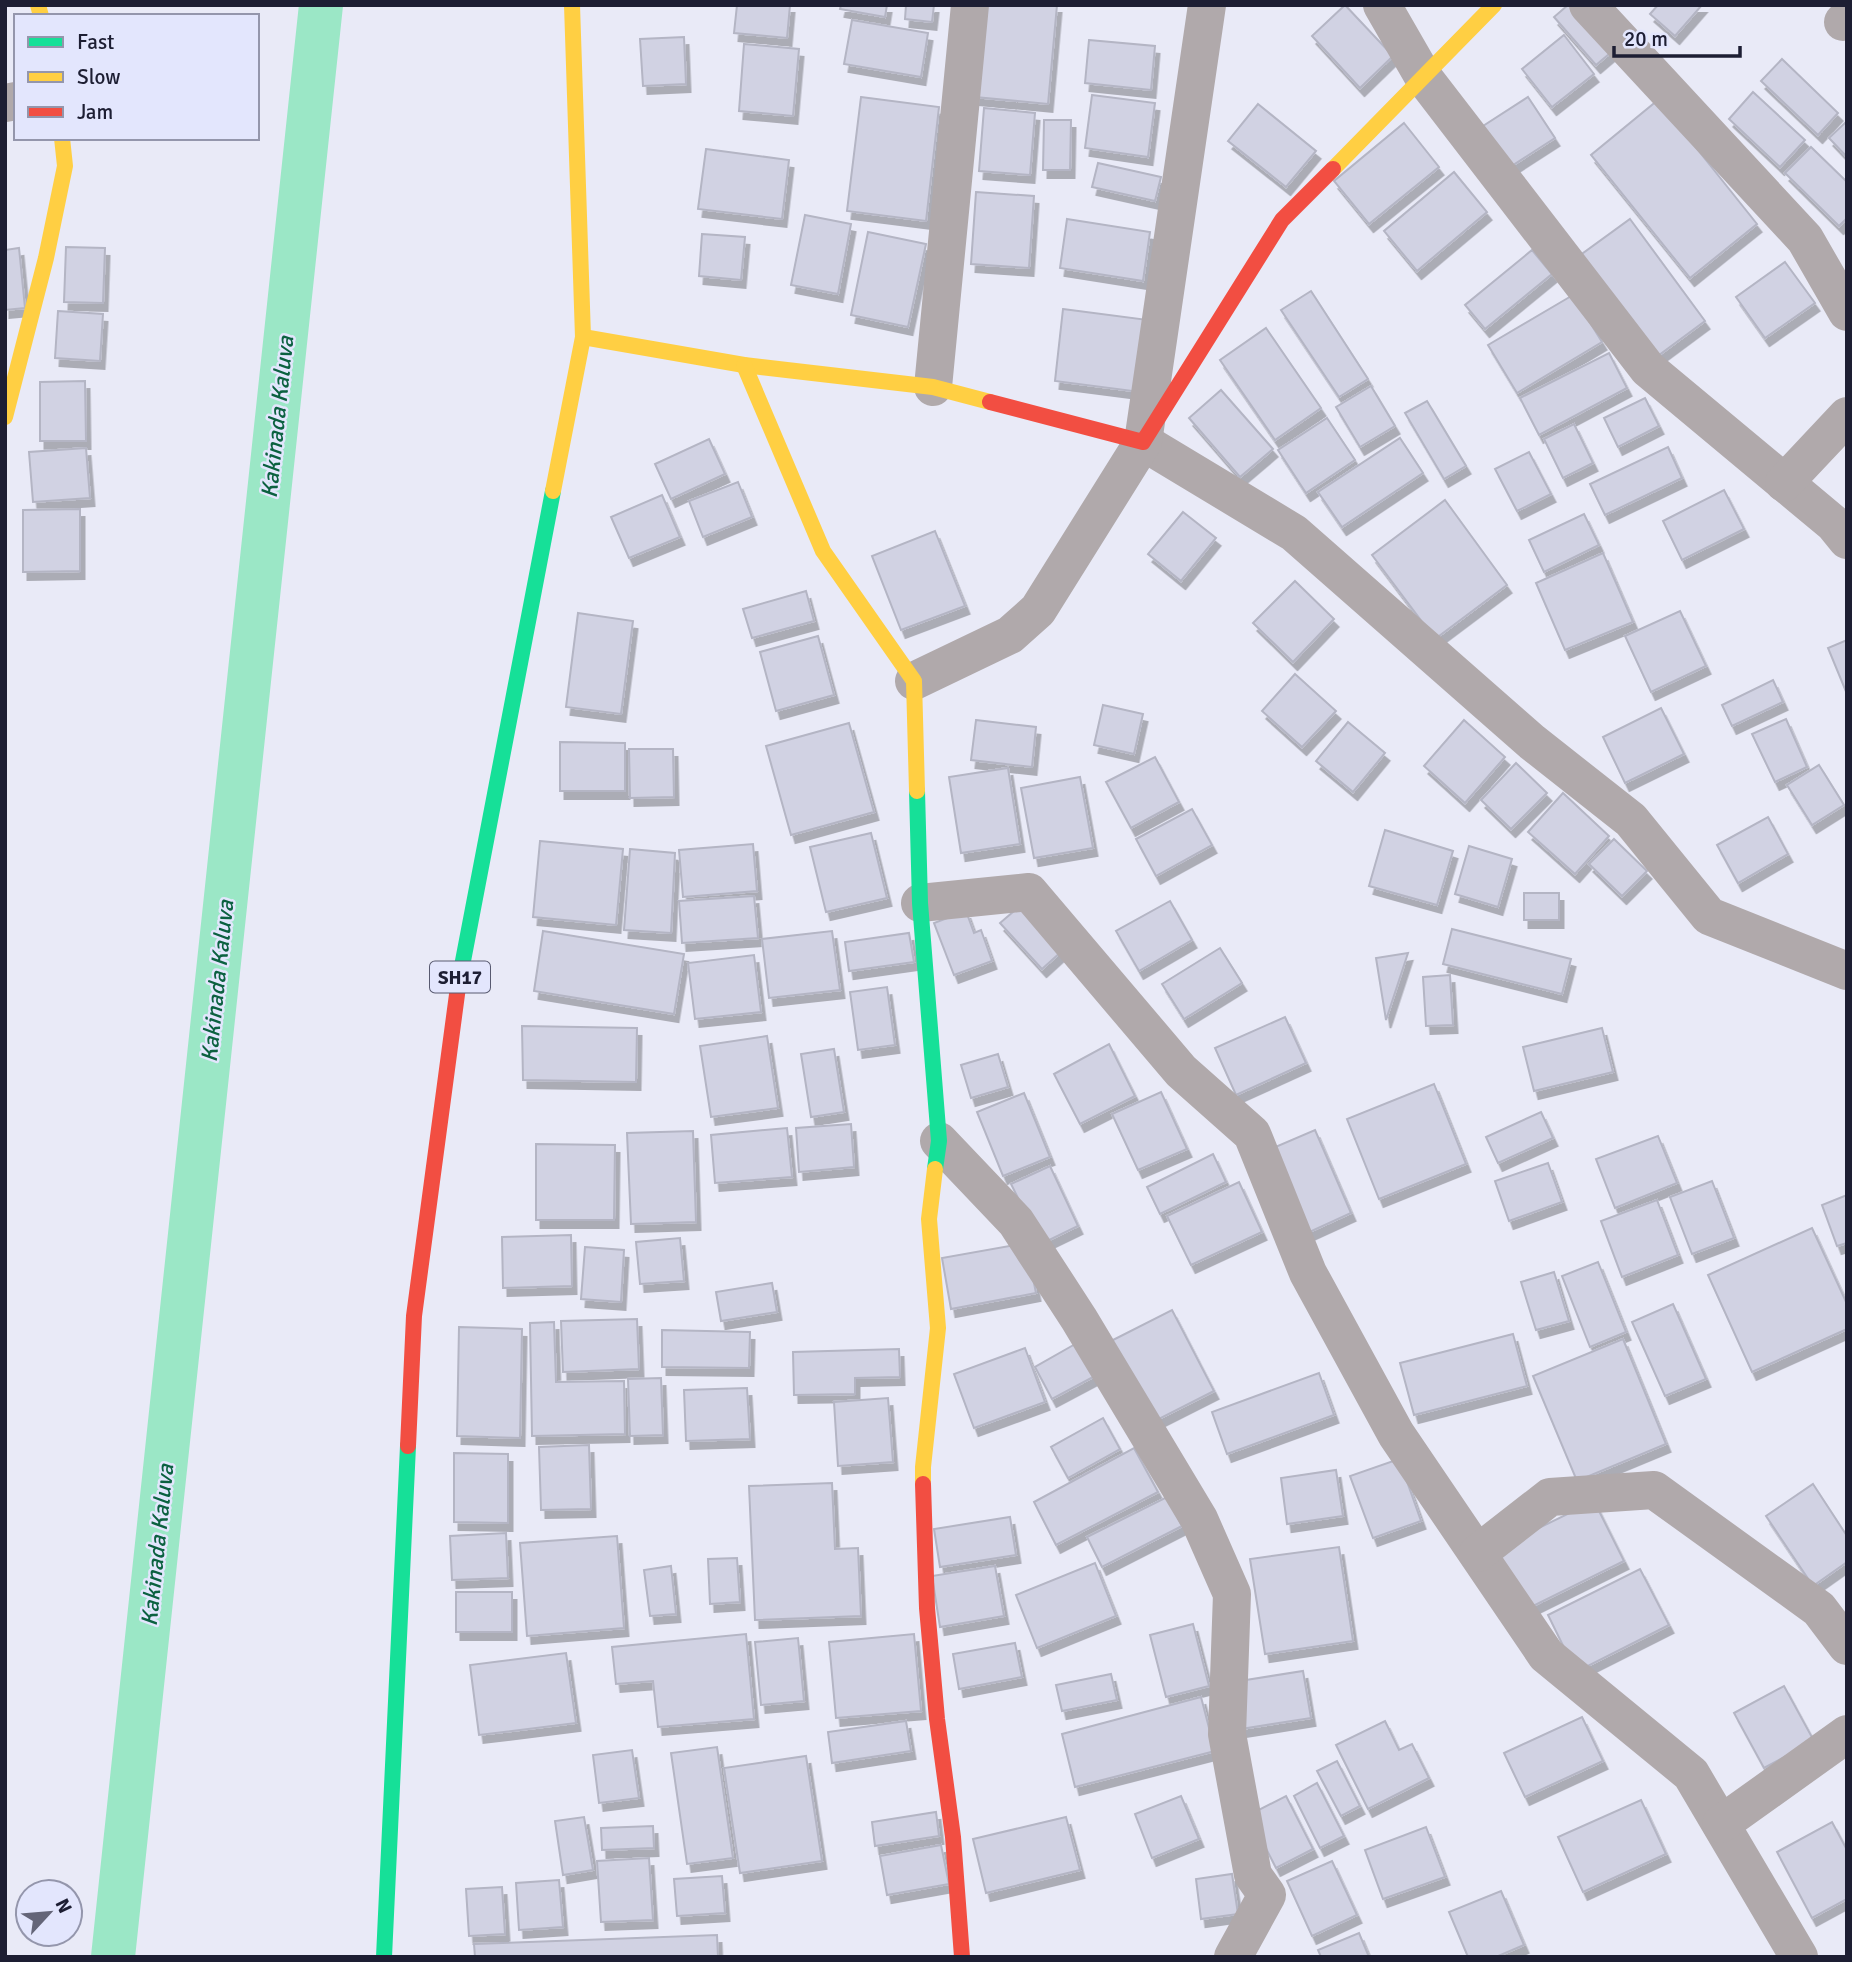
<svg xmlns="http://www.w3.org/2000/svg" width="1852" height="1962" viewBox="0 0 1852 1962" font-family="Signika,sans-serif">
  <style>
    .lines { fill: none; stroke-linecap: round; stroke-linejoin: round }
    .canal { stroke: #9be7c6; stroke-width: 44 }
    .building { fill: #d1d2e3; stroke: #b4b5c4; stroke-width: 2; filter: url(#shadow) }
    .street { stroke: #b0a9ab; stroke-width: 38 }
    .fast { stroke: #16e098; stroke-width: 16 }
    .slow { stroke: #ffcf43; stroke-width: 16 }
    .jam { stroke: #f24e42; stroke-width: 16 }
    .labels { text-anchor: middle; stroke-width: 5; stroke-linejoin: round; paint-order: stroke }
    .shield { fill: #e3e6fd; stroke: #585a70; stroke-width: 2 }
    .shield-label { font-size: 19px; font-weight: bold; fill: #1d1e33 }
    .water-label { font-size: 23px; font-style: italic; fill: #0b6140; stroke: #e3e6fd }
  </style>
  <defs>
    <filter id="shadow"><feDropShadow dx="4.5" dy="8" stdDeviation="0" flood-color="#0004"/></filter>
  </defs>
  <rect width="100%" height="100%" fill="#e9eaf7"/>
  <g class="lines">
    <polyline class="canal" points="113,1957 321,5"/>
  </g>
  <g class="building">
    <polygon points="737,5 790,5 787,38 734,33"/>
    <polygon points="841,5 887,5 885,17 840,9"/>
    <polygon points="906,5 934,5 932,22 905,19"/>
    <polygon points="983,5 1057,5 1048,104 975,97"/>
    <polygon points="1345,5 1393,56 1360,88 1312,36"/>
    <polygon points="1568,5 1577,5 1615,49 1596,65 1554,17"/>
    <polygon points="1658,5 1702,5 1675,36 1650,14"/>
    <polygon points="852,20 928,33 921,77 844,64"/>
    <polygon points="1564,35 1594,74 1552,107 1522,69"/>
    <polygon points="684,37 686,84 643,86 640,39"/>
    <polygon points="1089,40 1155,46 1151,90 1085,83"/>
    <polygon points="744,44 799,49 793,116 739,111"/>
    <polygon points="1782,59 1838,113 1818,135 1761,81"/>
    <polygon points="1753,92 1805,140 1780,167 1729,119"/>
    <polygon points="1092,95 1155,103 1148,157 1085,148"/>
    <polygon points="861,97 939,107 926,221 847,211"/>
    <polygon points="1528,97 1555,138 1510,167 1483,126"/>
    <polygon points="1658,100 1757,224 1690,278 1591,155"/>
    <polygon points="1258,104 1316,151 1286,187 1228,141"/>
    <polygon points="984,108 1035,113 1030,175 979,171"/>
    <polygon points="1044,120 1071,120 1070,170 1043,170"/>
    <polygon points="1847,121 1847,157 1829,138"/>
    <polygon points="1404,123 1439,167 1369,224 1334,181"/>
    <polygon points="1811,147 1847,182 1847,218 1839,226 1785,173"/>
    <polygon points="706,149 789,160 782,219 698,209"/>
    <polygon points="1098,163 1161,177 1155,201 1092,187"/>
    <polygon points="1454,172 1487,212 1417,271 1384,231"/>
    <polygon points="976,192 1034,196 1029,268 971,264"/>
    <polygon points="805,215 851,224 838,294 791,285"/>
    <polygon points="1067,219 1150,232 1143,281 1060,268"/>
    <polygon points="1630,219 1705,321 1655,358 1579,256"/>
    <polygon points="868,232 926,244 908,327 851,315"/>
    <polygon points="702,234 745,237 741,280 699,276"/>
    <polygon points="66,247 105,248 103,303 64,302"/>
    <polygon points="19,248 25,308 5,310 5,250"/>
    <polygon points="1532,250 1552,274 1485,329 1465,305"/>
    <polygon points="1785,262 1815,303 1765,338 1736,297"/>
    <polygon points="1311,291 1368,379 1339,397 1281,310"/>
    <polygon points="1573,295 1602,342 1517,393 1488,345"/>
    <polygon points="1063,309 1148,320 1140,392 1055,381"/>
    <polygon points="58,311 103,314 100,361 55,358"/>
    <polygon points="1266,328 1321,408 1275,440 1220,360"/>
    <polygon points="1609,353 1627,388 1539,435 1520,398"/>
    <polygon points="85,381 86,441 40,441 40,382"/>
    <polygon points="1371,386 1395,426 1360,447 1336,407"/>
    <polygon points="1221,390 1273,449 1240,477 1189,418"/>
    <polygon points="1645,398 1659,426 1618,447 1604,418"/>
    <polygon points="1427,401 1466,466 1444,479 1405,413"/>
    <polygon points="1327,418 1355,460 1306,493 1278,450"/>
    <polygon points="1574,424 1593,463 1563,478 1544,439"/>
    <polygon points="1400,438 1423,473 1342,527 1318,492"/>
    <polygon points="709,439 725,474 671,499 655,464"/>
    <polygon points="1668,447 1682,478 1605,515 1590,484"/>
    <polygon points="86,448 90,498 33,502 29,452"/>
    <polygon points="1529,452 1551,494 1517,511 1495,469"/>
    <polygon points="738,482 752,517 703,537 689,501"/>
    <polygon points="1724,490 1744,529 1682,560 1663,521"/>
    <polygon points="662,495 680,537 629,558 611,517"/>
    <polygon points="1445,500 1507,585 1435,639 1372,555"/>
    <polygon points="80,509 80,571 23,572 23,510"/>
    <polygon points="1183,512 1216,538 1181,581 1148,554"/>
    <polygon points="1584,514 1599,545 1544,572 1529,540"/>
    <polygon points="935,531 965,606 901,630 872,556"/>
    <polygon points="1603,553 1633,622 1565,650 1536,583"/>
    <polygon points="1295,581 1334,619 1293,662 1253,623"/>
    <polygon points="806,591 814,621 752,638 743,609"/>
    <polygon points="1680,611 1706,666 1651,692 1625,636"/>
    <polygon points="578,613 633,621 621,714 566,707"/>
    <polygon points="818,636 834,695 776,711 760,652"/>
    <polygon points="1847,640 1847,694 1828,648"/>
    <polygon points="1295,674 1336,711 1302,747 1262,711"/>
    <polygon points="1773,680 1783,702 1732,726 1722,705"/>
    <polygon points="1103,705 1143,714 1134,754 1094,745"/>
    <polygon points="1661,708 1684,754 1625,783 1603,737"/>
    <polygon points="1786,719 1807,767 1775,782 1752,734"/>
    <polygon points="976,720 1036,727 1032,767 971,760"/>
    <polygon points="1464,720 1505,757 1465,803 1424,766"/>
    <polygon points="1348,722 1385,753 1353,792 1316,761"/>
    <polygon points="849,723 874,812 791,835 766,746"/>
    <polygon points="560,742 625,743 625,791 560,791"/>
    <polygon points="629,749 673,749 674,797 630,798"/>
    <polygon points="1155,757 1179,802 1131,828 1106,782"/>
    <polygon points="1516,763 1547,793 1511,829 1481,800"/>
    <polygon points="1819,765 1844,805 1812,825 1787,785"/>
    <polygon points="1008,768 1020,844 961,853 949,777"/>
    <polygon points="1080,777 1093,848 1034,858 1021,788"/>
    <polygon points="1563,793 1609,836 1575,874 1528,832"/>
    <polygon points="1192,809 1212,845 1156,876 1136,839"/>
    <polygon points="1768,817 1788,854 1738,883 1717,845"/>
    <polygon points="1385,830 1453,851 1437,905 1369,886"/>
    <polygon points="871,833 887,898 826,912 810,847"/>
    <polygon points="1614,839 1647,871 1622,896 1589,864"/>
    <polygon points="540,841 623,849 616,925 533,917"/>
    <polygon points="753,844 757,891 683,897 679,850"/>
    <polygon points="1469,846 1512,859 1498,907 1455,894"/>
    <polygon points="630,849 675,853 671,933 624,930"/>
    <rect x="1524" y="893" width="35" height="27"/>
    <polygon points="754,896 758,938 682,943 679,901"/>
    <polygon points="1170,901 1192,940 1139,971 1116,931"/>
    <polygon points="1021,905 1062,951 1042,969 1000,923"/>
    <polygon points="966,911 974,933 981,930 992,961 954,975 934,923"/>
    <polygon points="1452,929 1571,959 1562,994 1443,964"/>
    <polygon points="543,931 684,954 674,1014 534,991"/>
    <polygon points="832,931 840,990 769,998 762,939"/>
    <polygon points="909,933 914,962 849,971 845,942"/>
    <polygon points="1220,948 1242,983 1184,1019 1162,984"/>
    <polygon points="1408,953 1386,1020 1376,958"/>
    <polygon points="754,955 761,1012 695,1019 688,963"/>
    <polygon points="1450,975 1453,1025 1426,1026 1423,977"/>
    <polygon points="887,987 895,1045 858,1050 850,992"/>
    <polygon points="1285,1017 1306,1063 1236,1095 1215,1048"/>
    <polygon points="522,1026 637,1028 636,1082 523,1080"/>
    <polygon points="1602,1028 1613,1072 1534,1091 1523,1047"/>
    <polygon points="767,1036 778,1108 711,1117 700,1046"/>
    <polygon points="1109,1044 1135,1096 1080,1124 1054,1074"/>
    <polygon points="834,1049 844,1112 811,1117 801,1054"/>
    <polygon points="998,1054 1008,1087 971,1098 961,1065"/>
    <polygon points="1434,1084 1466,1164 1379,1199 1347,1119"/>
    <polygon points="1161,1092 1187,1149 1138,1170 1112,1114"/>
    <polygon points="1024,1093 1050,1157 1003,1176 977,1112"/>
    <polygon points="1541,1112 1553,1138 1498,1163 1486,1137"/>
    <polygon points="851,1124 854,1167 799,1172 796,1128"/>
    <polygon points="787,1128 792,1177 715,1183 711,1135"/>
    <polygon points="1315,1130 1351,1213 1303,1235 1266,1151"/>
    <polygon points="693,1131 696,1222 631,1224 627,1133"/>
    <polygon points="1658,1136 1677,1183 1615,1208 1596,1159"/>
    <polygon points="536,1144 615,1145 614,1220 536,1220"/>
    <polygon points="1213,1154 1226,1182 1160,1214 1147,1187"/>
    <polygon points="1548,1163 1562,1202 1509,1221 1495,1181"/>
    <polygon points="1050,1166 1078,1226 1041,1244 1011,1184"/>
    <polygon points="1712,1181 1734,1238 1692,1254 1670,1197"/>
    <polygon points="1239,1182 1262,1232 1191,1265 1167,1216"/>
    <polygon points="1847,1195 1847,1243 1837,1246 1822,1205"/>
    <polygon points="1657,1200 1678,1255 1622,1277 1601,1221"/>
    <polygon points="1812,1228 1847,1304 1847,1329 1752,1372 1708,1275"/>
    <polygon points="571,1235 572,1286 503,1288 502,1237"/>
    <polygon points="680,1238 684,1281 640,1284 636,1242"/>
    <polygon points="1026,1243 1036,1293 951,1309 942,1258"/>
    <polygon points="585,1247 624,1250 621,1302 581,1299"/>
    <polygon points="1598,1262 1626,1332 1590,1347 1562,1276"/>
    <polygon points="1554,1272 1569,1321 1536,1330 1521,1282"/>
    <polygon points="772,1283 777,1312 721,1321 716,1292"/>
    <polygon points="1673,1304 1706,1379 1665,1396 1632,1322"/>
    <polygon points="1172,1310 1214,1391 1153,1422 1111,1341"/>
    <polygon points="637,1319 639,1369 563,1372 561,1321"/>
    <polygon points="554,1322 556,1382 624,1381 625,1434 532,1436 530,1323"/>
    <polygon points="459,1327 522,1329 520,1438 457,1436"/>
    <polygon points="662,1330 750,1332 749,1368 662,1367"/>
    <polygon points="1513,1334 1527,1386 1414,1415 1400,1363"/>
    <polygon points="1623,1339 1666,1444 1577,1481 1533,1376"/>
    <polygon points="1077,1343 1095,1376 1052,1399 1035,1367"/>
    <polygon points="1025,1348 1045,1402 974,1428 954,1374"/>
    <polygon points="899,1349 900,1377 855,1378 855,1394 794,1395 793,1352"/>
    <polygon points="1319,1373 1334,1415 1227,1454 1212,1412"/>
    <polygon points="661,1378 663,1435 630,1436 628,1379"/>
    <polygon points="747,1388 750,1439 686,1441 684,1390"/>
    <polygon points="888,1398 893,1462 838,1466 834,1402"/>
    <polygon points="1103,1418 1120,1449 1068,1478 1051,1447"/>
    <polygon points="589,1445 591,1509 541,1510 539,1447"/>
    <polygon points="1134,1448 1158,1492 1056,1545 1034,1502"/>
    <polygon points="454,1453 508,1454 508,1523 454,1522"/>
    <polygon points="1399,1459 1421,1521 1373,1538 1350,1476"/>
    <polygon points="1336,1470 1343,1516 1287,1524 1281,1478"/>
    <polygon points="832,1483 835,1549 858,1548 861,1616 755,1620 749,1486"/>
    <polygon points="1813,1484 1847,1536 1847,1562 1813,1586 1766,1516"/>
    <polygon points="1167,1497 1182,1526 1102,1567 1087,1537"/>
    <polygon points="1594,1501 1624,1561 1523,1611 1494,1550"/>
    <polygon points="1010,1517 1016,1555 940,1567 934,1529"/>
    <polygon points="506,1533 508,1578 452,1580 450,1536"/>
    <polygon points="617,1536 624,1628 527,1636 520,1543"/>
    <polygon points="1339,1547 1353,1641 1265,1654 1250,1559"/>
    <polygon points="737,1558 740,1602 710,1604 708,1559"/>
    <polygon points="1095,1563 1116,1616 1037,1648 1016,1595"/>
    <polygon points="671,1566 676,1614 650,1616 644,1570"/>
    <polygon points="995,1566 1004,1616 940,1627 932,1576"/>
    <polygon points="1640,1569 1669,1625 1576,1672 1548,1615"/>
    <rect x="456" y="1592" width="56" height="40"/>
    <polygon points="1193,1624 1209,1686 1166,1697 1150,1635"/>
    <polygon points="746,1634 754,1719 658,1727 653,1681 616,1684 612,1647"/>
    <polygon points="914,1634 921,1711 836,1718 829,1642"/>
    <polygon points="798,1638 804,1701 761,1705 755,1642"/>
    <polygon points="1015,1643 1022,1677 959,1689 953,1654"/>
    <polygon points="566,1653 576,1723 479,1735 470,1665"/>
    <polygon points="1303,1671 1311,1718 1241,1729 1233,1682"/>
    <polygon points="1111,1674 1117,1700 1062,1711 1056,1685"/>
    <polygon points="1784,1686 1814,1741 1764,1768 1734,1713"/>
    <polygon points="1201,1697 1215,1751 1075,1787 1062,1734"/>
    <polygon points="1582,1717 1603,1761 1525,1797 1504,1753"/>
    <polygon points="906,1721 911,1751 832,1763 828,1732"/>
    <polygon points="1385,1721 1399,1750 1412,1744 1429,1778 1368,1809 1336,1745"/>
    <polygon points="717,1747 733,1858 687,1864 671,1753"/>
    <polygon points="632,1750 639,1798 599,1803 593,1755"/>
    <polygon points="806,1756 822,1861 740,1873 724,1768"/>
    <polygon points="1337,1761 1360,1806 1341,1816 1317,1771"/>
    <polygon points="1317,1783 1344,1836 1320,1848 1294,1796"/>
    <polygon points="1181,1796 1199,1839 1152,1858 1135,1814"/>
    <polygon points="1286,1796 1313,1849 1276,1868 1249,1815"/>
    <polygon points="1641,1800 1666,1854 1583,1892 1558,1837"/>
    <polygon points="936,1812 939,1836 875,1846 872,1822"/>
    <polygon points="584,1817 593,1870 563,1875 555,1821"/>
    <polygon points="1066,1817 1080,1870 986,1893 973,1839"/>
    <polygon points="1832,1822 1847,1850 1847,1899 1812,1918 1777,1852"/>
    <polygon points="653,1826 654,1848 602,1850 601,1828"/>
    <polygon points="1426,1827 1445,1877 1383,1899 1365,1850"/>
    <polygon points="941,1845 949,1884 887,1895 880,1856"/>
    <polygon points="649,1858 653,1920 601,1922 597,1861"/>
    <polygon points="1332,1861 1357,1915 1312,1936 1287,1881"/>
    <polygon points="1232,1874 1238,1914 1201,1919 1196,1879"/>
    <polygon points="722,1876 725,1913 677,1916 674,1879"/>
    <polygon points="559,1880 563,1927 519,1930 516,1883"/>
    <polygon points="502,1887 505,1934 469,1936 466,1889"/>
    <polygon points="1501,1891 1524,1945 1496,1957 1468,1957 1449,1912"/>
    <polygon points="1359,1933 1369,1957 1321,1957 1318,1950"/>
    <polygon points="717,1935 718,1957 475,1957 474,1944"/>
  </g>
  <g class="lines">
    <g class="street">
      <polyline points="1382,5 1424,78 1648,369 1834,524 1847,540"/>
      <polyline points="1588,5 1805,239 1847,312"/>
      <polyline points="1843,22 1847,18"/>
      <polyline points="5,103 16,101"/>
      <polyline points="933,387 970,5"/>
      <polyline points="1143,442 1294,533 1532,742 1631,820 1709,916 1847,971"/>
      <polyline points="1784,483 1847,416"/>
      <polyline points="914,681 1010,635 1038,610 1143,442 1207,5"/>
      <polyline points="920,903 1029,892 1181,1071 1252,1134 1308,1273 1396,1434 1546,1655 1691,1774 1799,1957"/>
      <polyline points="939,1141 1016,1222 1079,1319 1199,1519 1232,1594 1227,1734 1253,1875 1267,1895 1233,1957"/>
      <polyline points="1478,1553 1550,1497 1654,1490 1819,1609 1847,1646"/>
      <polyline points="1721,1824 1847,1734"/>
    </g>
    <g class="fast">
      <polyline points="917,791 920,903 939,1141 935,1169"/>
      <polyline points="458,987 553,491"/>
      <polyline points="384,1957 408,1446"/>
    </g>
    <g class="slow">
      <polyline points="38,5 41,16"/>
      <polyline points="1333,169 1494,5"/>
      <polyline points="583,337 744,365 933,387 990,402"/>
      <polyline points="744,365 823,551 914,681 917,791"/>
      <polyline points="5,417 46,258 65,166 62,138"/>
      <polyline points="553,491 583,337 572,5"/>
      <polyline points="923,1484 923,1467 938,1328 929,1219 935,1169"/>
    </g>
    <g class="jam">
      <polyline points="990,402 1143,442 1282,220 1333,169"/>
      <polyline points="408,1446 414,1316 458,987"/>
      <polyline points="923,1484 927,1608 937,1719 953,1837 962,1957"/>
    </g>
  </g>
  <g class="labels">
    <rect class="shield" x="430" y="961.5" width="60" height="31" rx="5"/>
    <g class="shield-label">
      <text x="460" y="984">SH17</text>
    </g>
    <g class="water-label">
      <text transform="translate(277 417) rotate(-84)" y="8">Kakinada Kaluva</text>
      <text transform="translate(217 981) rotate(-84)" y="8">Kakinada Kaluva</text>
      <text transform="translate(157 1545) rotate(-84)" y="8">Kakinada Kaluva</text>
    </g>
  </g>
  <rect width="1852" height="1962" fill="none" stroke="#1d1e33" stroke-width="14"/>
  <rect x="14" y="14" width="245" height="126" fill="#e3e6fd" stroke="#9496ac" stroke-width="2"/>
  <rect x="28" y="37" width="35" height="10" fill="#16e098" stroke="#9496ac" stroke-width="2"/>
  <text x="77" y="49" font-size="21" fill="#1d1e33">Fast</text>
  <rect x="28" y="72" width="35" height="10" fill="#ffcf43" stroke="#9496ac" stroke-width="2"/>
  <text x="77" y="84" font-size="21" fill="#1d1e33">Slow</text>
  <rect x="28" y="107" width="35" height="10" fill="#f24e42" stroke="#9496ac" stroke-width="2"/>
  <text x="77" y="119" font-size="21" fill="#1d1e33">Jam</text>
  <g transform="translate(49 1913) rotate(64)"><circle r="33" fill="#e3e6fd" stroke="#9496ac" stroke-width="2"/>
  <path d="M0-5L12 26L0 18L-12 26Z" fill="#646578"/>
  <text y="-10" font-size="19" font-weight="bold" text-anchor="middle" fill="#1d1e33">N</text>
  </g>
  <path d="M1614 46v10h126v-10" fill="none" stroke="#1d1e33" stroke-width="3.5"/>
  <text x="1624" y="46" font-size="21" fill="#1d1e33" stroke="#e3e6fd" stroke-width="5" paint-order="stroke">20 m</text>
</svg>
